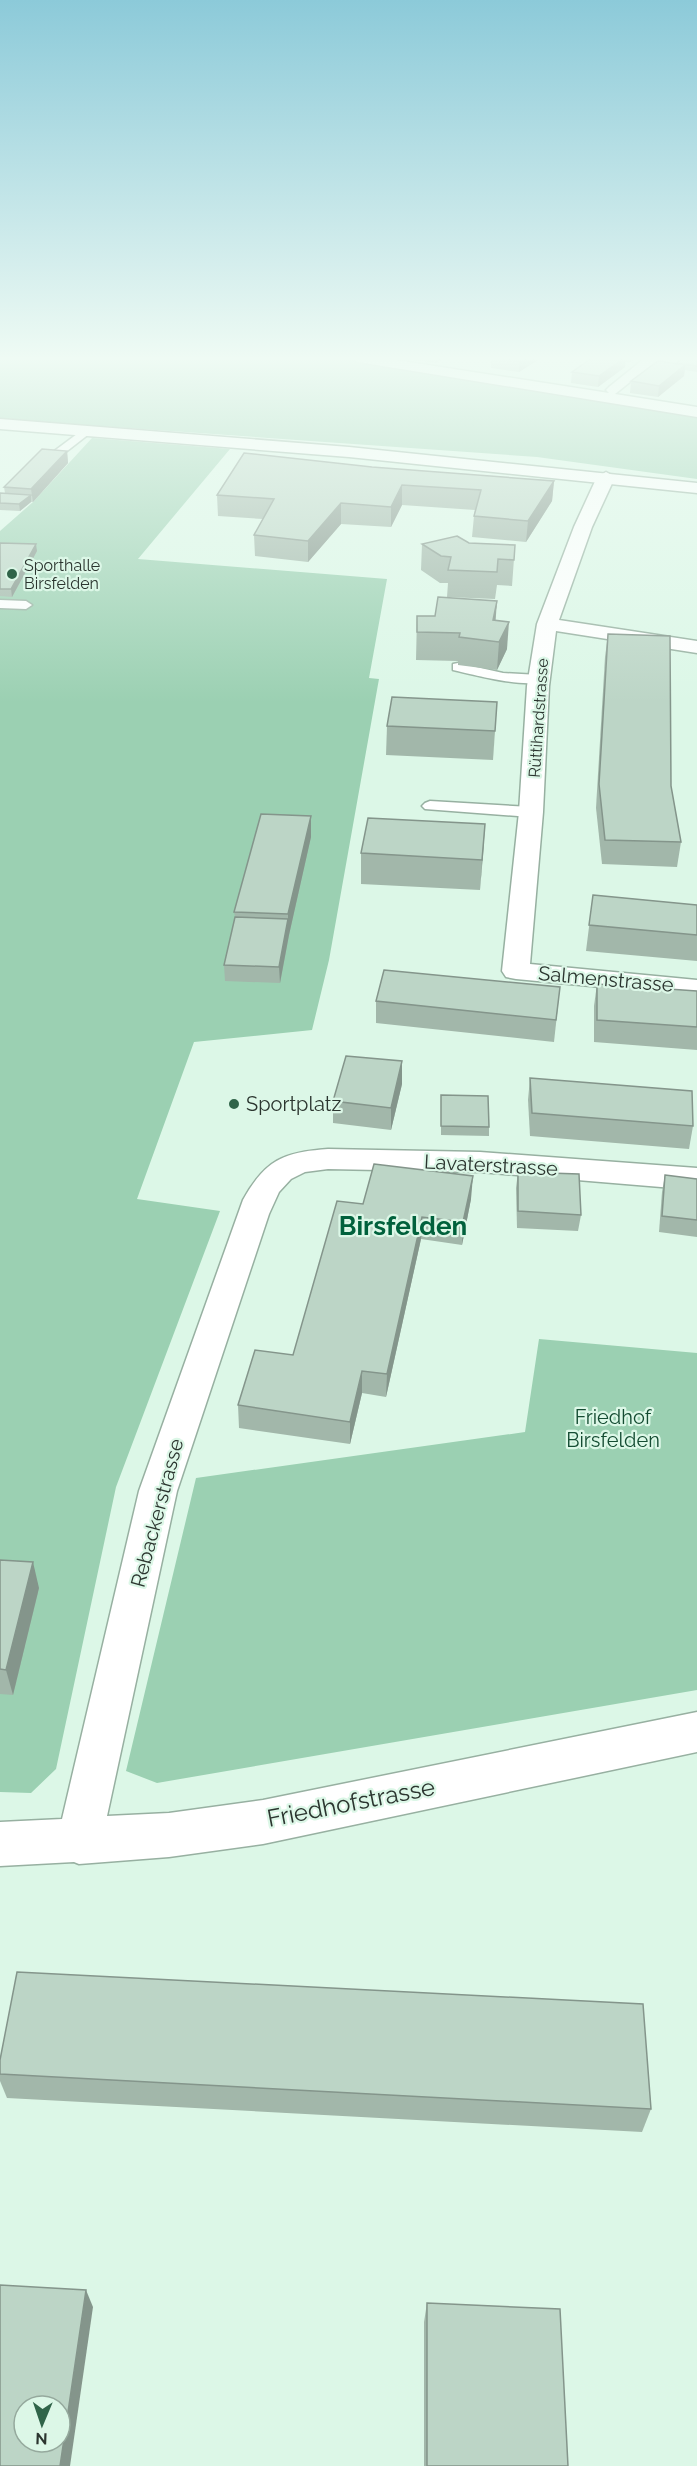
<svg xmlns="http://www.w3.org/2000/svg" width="697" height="2466" viewBox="0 0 697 2466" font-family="Raleway,sans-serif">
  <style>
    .green { fill: #9bd0b2 }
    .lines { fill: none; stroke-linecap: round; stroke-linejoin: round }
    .service-casing { stroke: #97b0a1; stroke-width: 3 }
    .minor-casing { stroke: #97b0a1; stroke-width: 3 }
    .tertiary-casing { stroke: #97b0a1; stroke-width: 3 }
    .service { fill: #fff; fill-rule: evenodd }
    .minor { fill: #fff; fill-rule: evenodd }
    .tertiary { fill: #fff; fill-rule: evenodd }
    .wall { fill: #a2b7aa }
    .shaded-wall { fill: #84958b }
    .building { fill: #bcd5c6; stroke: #84958b; stroke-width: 1.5; fill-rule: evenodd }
    .poi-dot { fill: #306449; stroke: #dcf7e7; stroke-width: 2 }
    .labels { text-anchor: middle; stroke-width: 4.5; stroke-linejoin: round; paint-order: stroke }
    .far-poi-label { font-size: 16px; fill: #2b352f; stroke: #dcf7e7; text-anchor: start }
    .far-street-label { font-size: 16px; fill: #2b352f; stroke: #dcf7e7 }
    .street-label { font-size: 20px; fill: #2b352f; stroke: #dcf7e7 }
    .poi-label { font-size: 20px; fill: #2b352f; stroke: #dcf7e7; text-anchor: start }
    .park-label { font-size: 20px; fill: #144c32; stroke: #dcf7e7 }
    .near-street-label { font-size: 24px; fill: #2b352f; stroke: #dcf7e7 }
    .district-label { font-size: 26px; font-weight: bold; fill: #00613c; stroke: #dcf7e7 }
  </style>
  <rect width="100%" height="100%" fill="#dcf7e7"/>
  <g class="green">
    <polygon points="0,358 358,358 697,412 697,479 537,457 0,419"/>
    <polygon points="92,438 230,449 138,559 387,579 369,678 379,679 377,690 329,960 312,1030 194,1042 137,1199 220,1211 116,1487 56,1769 31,1793 0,1792 0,531 33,502"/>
    <polygon points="539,1339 697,1353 697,1690 157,1783 126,1771 196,1478 525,1432"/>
  </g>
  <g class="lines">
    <defs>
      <g id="service">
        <polygon points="85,428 94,430 53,462 45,462 45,458"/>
        <polygon points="0,600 26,601 32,605 26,609 0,608"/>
        <path d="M458,663L503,673L539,675L546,679C533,691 471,674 453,670V664Z"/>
        <polygon points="430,801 531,807 539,812 531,817 425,809 422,806 425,803"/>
      </g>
      <g id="minor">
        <polygon points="351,358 383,358 609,393 606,390 609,387 645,358 660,358 615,394 697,407 697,417 358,362"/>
        <polygon points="606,472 615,477 592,527 559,620 697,641 697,653 556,631 549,686 543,812 530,964 697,980 697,996 516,979 506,977 502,971 519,812 527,686 537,624 574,527 597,477"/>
        <path d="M328,1149L480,1152L697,1168V1190L480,1172L328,1169L305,1172L291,1179L279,1192L269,1214L177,1491L107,1816L169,1813L263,1800L697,1712V1752L263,1844L169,1857L79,1864L74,1862L0,1866V1822L62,1819L139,1491L243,1200C265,1160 284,1152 328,1149Z"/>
      </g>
      <polygon id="tertiary" points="0,419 349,447 697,483 697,493 349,457 0,429"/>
    </defs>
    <use href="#service" class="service-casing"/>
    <use href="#minor" class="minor-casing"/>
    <use href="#tertiary" class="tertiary-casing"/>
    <use href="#service" class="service"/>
    <use href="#minor" class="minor"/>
    <use href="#tertiary" class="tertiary"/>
  </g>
  <g class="wall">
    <polygon points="413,358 445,358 435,363 413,360"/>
    <polygon points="491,358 541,358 519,372 491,368"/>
    <polygon points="592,358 636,358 630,362 625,362 625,367 598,387 571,383 572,372"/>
    <polygon points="697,359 697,372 685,370 684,376 658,397 630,393 631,381 676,364"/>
    <polygon points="67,451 68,463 33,502 31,502 20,511 0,510 0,493 5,493 4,487"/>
    <polygon points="372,467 554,481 552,501 526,542 472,537 474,516 475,510 402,505 391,527 341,524 308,562 255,556 254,535 263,519 218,516 217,495"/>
    <polygon points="0,543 37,551 12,597 0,596"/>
    <polygon points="469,543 515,545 512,586 497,585 495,599 447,597 448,583 440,583 421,570 422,544"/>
    <polygon points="497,601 495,620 507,649 497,670 458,665 458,661 416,660 417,616 435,616"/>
    <polygon points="608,634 671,786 681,842 677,867 602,864 596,808 605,657"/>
    <polygon points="497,702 493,760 386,755 387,726"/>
    <polygon points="311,816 311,837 289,935 280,983 225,981 224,965 235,917 234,912"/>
    <polygon points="485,824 480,890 361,884 361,853"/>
    <polygon points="593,895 697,905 697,961 586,951"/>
    <polygon points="597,984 697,991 697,1050 594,1042 594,1006"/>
    <polygon points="560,987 554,1042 376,1023 376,1001"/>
    <polygon points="530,1078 693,1126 689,1149 530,1136 528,1100"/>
    <polygon points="402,1084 391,1130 333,1123 333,1101"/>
    <polygon points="441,1095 489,1127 489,1136 441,1135"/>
    <polygon points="518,1172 581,1215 578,1231 517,1228 516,1188"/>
    <polygon points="665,1175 697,1179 697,1237 659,1232 662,1192"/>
    <polygon points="471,1199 462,1245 421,1239 386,1397 362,1393 350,1444 239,1428 238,1405 293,1355 363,1204"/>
    <polygon points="0,1560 39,1588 13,1695 0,1694"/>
    <polygon points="0,2060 651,2109 642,2132 7,2098 0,2081"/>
    <polygon points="427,2303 568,2466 424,2466 424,2322"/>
  </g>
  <g class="shaded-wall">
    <polygon points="435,358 445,358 435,363"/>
    <polygon points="525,358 541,358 519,372 519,361"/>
    <polygon points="621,358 626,358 625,367 598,387 599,376"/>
    <polygon points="630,358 636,358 630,362"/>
    <polygon points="685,365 684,376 658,397 659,386"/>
    <polygon points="67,451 68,463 33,502 31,489"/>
    <polygon points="554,481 552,501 526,542 528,521"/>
    <polygon points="402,485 402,505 391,527 391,507"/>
    <polygon points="31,495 31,502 20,511 19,504"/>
    <polygon points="341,503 341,524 308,562 308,541"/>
    <polygon points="36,544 37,551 12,597 11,589"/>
    <polygon points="497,601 495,628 493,620"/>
    <polygon points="509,622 507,649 497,670 499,642"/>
    <polygon points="311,816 311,837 289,935 280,983 279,967 288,919 288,914"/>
    <polygon points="485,824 483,855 480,890 482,860"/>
    <polygon points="402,1061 402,1084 391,1130 391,1108"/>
    <polygon points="473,1176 471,1199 462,1245 463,1222"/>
    <polygon points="422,1217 421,1239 386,1397 387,1374"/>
    <polygon points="362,1371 362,1393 350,1444 350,1422"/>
    <polygon points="33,1562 39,1588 13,1695 6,1670"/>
    <polygon points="86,2290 93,2307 70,2466 60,2466"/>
  </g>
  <g class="building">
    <polygon points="497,358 525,358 519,361"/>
    <polygon points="592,358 624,358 599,376 572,372"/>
    <polygon points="683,358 697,359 697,366 677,363"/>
    <polygon points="658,361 685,365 659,386 631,381"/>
    <polygon points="42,449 67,451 31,489 4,487"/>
    <polygon points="244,453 372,467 554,481 528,521 474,516 481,490 402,485 391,507 341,503 308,541 254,535 274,499 217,495"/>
    <polygon points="0,493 31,495 19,504 0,503"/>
    <polygon points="457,536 469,543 515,545 514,560 498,559 497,572 448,570 451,557 441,556 422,544"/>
    <polygon points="0,543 36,544 11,589 0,589"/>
    <polygon points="438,597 497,601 493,620 509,622 499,642 459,637 460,633 417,632 417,616 435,616"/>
    <polygon points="608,634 670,636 671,786 681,842 605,840 599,784"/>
    <polygon points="392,697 497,702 495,731 387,726"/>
    <polygon points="261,814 311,816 288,914 234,912"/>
    <polygon points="368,818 485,824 482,860 361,853"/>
    <polygon points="593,895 697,905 697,935 589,925"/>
    <polygon points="235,917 288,919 279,967 224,965"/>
    <polygon points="384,970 560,987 556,1020 376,1001"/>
    <polygon points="597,984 697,991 697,1027 597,1020"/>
    <polygon points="346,1056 402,1061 391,1108 333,1101"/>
    <polygon points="530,1078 692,1091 693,1126 532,1113"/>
    <polygon points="441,1095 488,1096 489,1127 441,1126"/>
    <polygon points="374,1164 473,1176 463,1222 422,1217 387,1374 362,1371 350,1422 238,1405 255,1350 293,1355 337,1201 363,1204"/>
    <polygon points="518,1172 579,1174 581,1215 518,1211"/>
    <polygon points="665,1175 697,1179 697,1220 662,1216"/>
    <polygon points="0,1560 33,1562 6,1670 0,1669"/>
    <polygon points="17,1972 643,2004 651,2109 0,2074 0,2060"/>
    <path d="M0,2285L86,2290L60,2466H0ZM24,2406H60V2442H24Z"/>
    <polygon points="427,2303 560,2309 568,2466 427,2466"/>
  </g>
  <linearGradient id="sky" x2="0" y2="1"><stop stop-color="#8ccad9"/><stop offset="0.51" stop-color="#effbf4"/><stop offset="1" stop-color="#effbf4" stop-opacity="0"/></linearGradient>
  <rect width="697" height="703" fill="url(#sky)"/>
  <g class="poi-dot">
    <circle cx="12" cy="574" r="6"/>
    <circle cx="234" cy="1104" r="6"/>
  </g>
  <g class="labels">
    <g class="far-poi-label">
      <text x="24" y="571">Sporthalle<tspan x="24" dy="18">Birsfelden</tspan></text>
    </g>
    <g class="far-street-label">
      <text transform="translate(538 718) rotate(-86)" y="6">Rüttihardstrasse</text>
    </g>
    <g class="street-label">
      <text transform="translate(606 979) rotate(5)" y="7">Salmenstrasse</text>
      <text transform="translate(491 1165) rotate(3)" y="7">Lavaterstrasse</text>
      <text transform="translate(157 1513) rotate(-75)" y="7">Rebackerstrasse</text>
    </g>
    <g class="poi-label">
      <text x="246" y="1111">Sportplatz</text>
    </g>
    <g class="park-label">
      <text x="613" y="1424">Friedhof<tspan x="613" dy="23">Birsfelden</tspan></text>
    </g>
    <g class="near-street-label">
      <text transform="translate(351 1803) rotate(-11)" y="8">Friedhofstrasse</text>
    </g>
    <g class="district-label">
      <text x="403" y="1235">Birsfelden</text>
    </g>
  </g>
  <g transform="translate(42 2424) rotate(182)"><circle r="28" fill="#dcf7e7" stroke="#95a99d" stroke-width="1.5"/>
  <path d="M0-4.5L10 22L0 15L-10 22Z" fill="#306449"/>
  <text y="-9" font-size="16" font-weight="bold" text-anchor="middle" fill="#2b352f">N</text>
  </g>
</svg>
